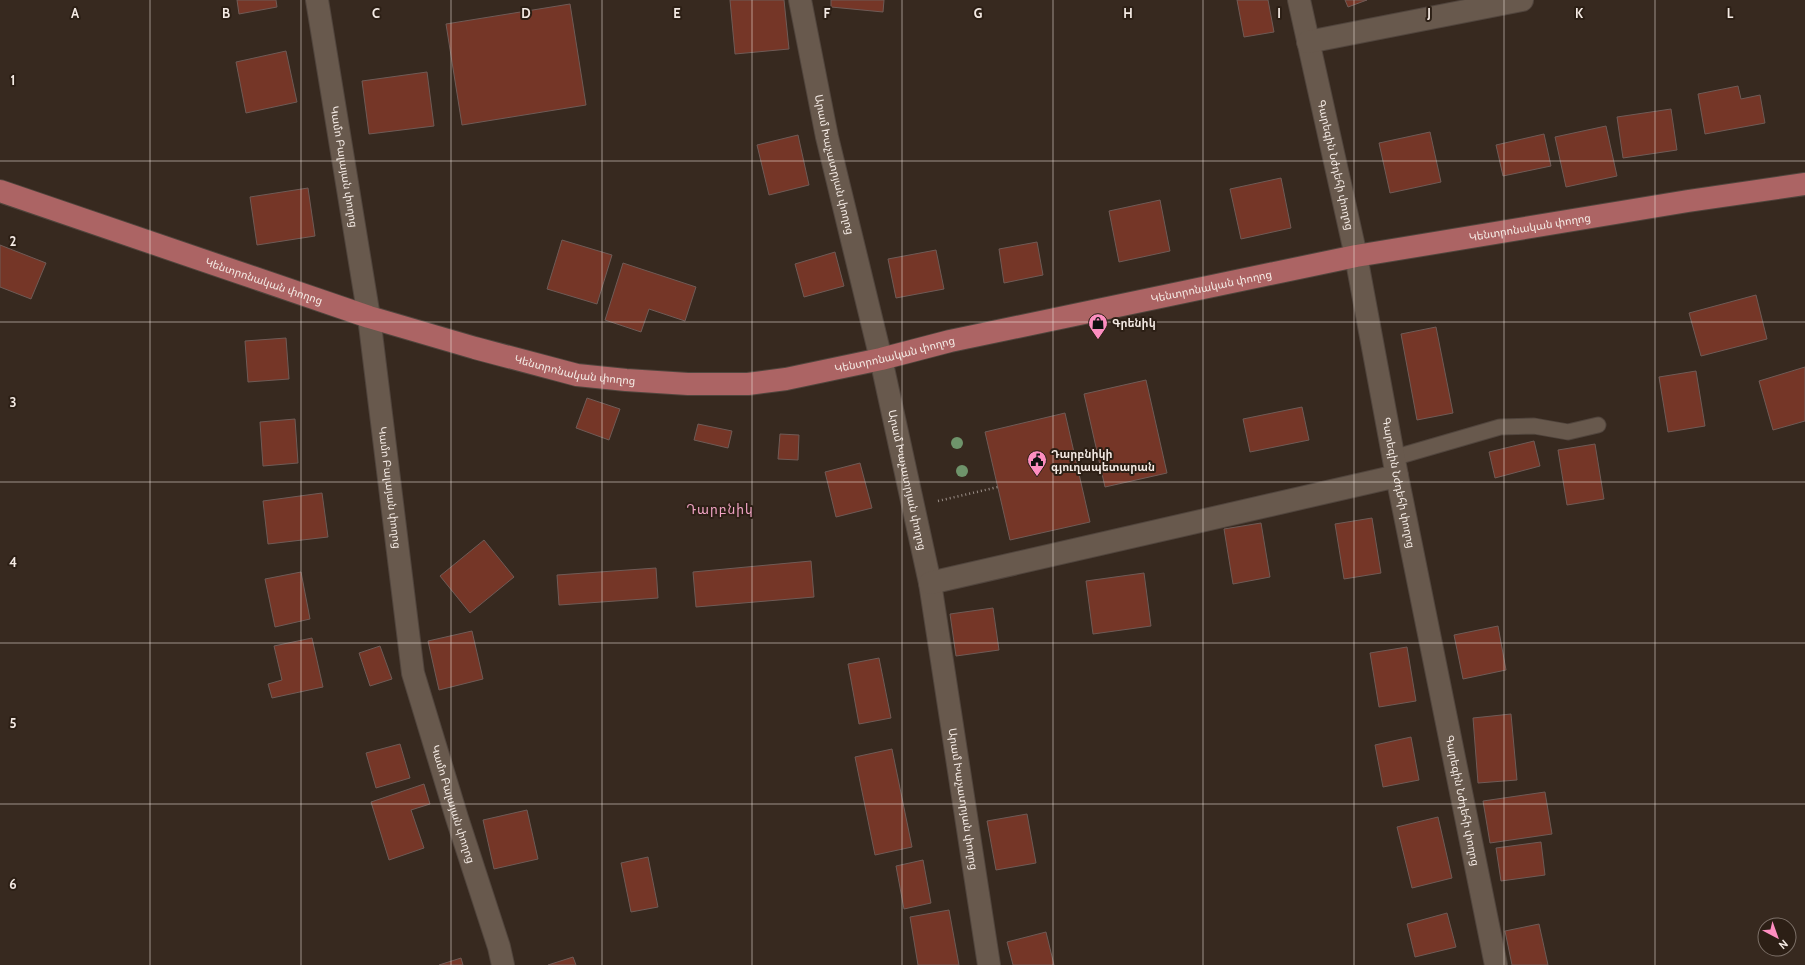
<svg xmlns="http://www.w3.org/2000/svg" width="1805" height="965" viewBox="0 0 1805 965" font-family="Cabin,'Noto Sans Armenian',sans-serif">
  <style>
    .building { fill: #753627; stroke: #6f5b56 }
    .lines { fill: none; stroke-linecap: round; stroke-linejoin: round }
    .lane-casing { stroke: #51453d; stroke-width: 17 }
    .street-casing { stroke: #51453d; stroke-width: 24 }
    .primary-casing { stroke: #51453d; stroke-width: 24 }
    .path { stroke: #9c9089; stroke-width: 2.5; stroke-dasharray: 1 3; stroke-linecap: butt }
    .lane { stroke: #68594d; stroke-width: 15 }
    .street { stroke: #68594d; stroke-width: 22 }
    .primary { stroke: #ac6464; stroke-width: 22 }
    .tree { fill: #6f946b }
    .grid { fill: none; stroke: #f4eae4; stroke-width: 1; stroke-opacity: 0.55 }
    .labels { text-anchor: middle; stroke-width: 4; stroke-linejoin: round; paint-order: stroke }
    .street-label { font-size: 11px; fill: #f4eae4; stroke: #2c1f15 }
    .poi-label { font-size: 11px; font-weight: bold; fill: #f4eae4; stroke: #2c1f15; text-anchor: start }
    .quarter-label { font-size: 13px; letter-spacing: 1px; fill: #f1a4c5; stroke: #2c1f15 }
    .grid-label { font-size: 13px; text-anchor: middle; font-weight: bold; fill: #f4eae4; stroke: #2c1f15; stroke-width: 4; stroke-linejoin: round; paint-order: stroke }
  </style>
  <rect width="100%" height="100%" fill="#37291f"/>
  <g class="building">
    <polygon points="237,0 276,0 277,7 239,14"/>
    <polygon points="730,0 784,0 789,49 735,54"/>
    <polygon points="831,0 884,0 883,12 831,7"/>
    <polygon points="1237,0 1268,0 1274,32 1244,37"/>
    <polygon points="1345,0 1367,0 1348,7"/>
    <polygon points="570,4 586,105 462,125 446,24"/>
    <polygon points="286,51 297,102 246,113 236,62"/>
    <polygon points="427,72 434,126 369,134 362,81"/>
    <polygon points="1738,86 1741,99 1760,95 1765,123 1705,134 1698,94"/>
    <polygon points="1671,109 1677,150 1623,158 1617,117"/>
    <polygon points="1606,126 1617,176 1566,187 1555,137"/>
    <polygon points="1430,132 1441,182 1390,193 1379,143"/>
    <polygon points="1544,134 1551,166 1503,176 1496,145"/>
    <polygon points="798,135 809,185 769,195 757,145"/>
    <polygon points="1281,178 1291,228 1241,239 1230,189"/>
    <polygon points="308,188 315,236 257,245 250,197"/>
    <polygon points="1160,200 1170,251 1119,262 1109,211"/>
    <polygon points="562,240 612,255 597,304 547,289"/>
    <polygon points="1037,242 1043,275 1004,283 999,249"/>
    <polygon points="0,245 46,263 31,299 0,287"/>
    <polygon points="936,250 944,289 896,298 888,259"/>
    <polygon points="835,252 844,286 804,297 795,264"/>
    <polygon points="623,263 696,287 685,321 649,309 641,332 605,320"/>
    <polygon points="1756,295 1767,339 1701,356 1689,313"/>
    <polygon points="1436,327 1453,413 1417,420 1401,334"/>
    <polygon points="286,338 289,379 248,382 245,341"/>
    <polygon points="1805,367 1805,421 1773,430 1759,381"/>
    <polygon points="1696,371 1705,426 1668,432 1659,377"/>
    <polygon points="1146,380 1167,473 1105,487 1084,394"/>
    <polygon points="587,398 620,409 609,440 576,428"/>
    <polygon points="1302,407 1309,440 1250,452 1243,419"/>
    <polygon points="1065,413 1090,522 1010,540 985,432"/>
    <polygon points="295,419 298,463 263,466 260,422"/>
    <polygon points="698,424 732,431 728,448 694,440"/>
    <polygon points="780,434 799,435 798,460 778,459"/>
    <polygon points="1534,441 1540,466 1495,478 1489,452"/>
    <polygon points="1595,444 1604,499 1567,505 1558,450"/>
    <polygon points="860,463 872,508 836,517 825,472"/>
    <polygon points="322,493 328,537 268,544 263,501"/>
    <polygon points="1372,518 1381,573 1344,579 1335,524"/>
    <polygon points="1261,523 1270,577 1233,584 1224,529"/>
    <polygon points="484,540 514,577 470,613 440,576"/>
    <polygon points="811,561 814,597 696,607 693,572"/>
    <polygon points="656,568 658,598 559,605 557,575"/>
    <polygon points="301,572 310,619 275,627 265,579"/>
    <polygon points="1144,573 1151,626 1093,634 1086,581"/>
    <polygon points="993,608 999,650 956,656 950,614"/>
    <polygon points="1498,626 1506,670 1463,679 1454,635"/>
    <polygon points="472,631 483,679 439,690 428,641"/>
    <polygon points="312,638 323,687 272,698 268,684 282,680 274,646"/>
    <polygon points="380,646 392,679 370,686 359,653"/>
    <polygon points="1407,647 1416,701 1379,707 1370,653"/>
    <polygon points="879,658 891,718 859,724 848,664"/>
    <polygon points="1511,714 1517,780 1478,783 1473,718"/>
    <polygon points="1411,737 1419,780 1383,787 1375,745"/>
    <polygon points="400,744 410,778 376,788 366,753"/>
    <polygon points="892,749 912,847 875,855 855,757"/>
    <polygon points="424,784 430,804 411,810 424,848 389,860 371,802"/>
    <polygon points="1545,792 1552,834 1490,843 1483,801"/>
    <polygon points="527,810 538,859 494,869 483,820"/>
    <polygon points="1027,814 1036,863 996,870 987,821"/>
    <polygon points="1438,817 1452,878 1412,888 1397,827"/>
    <polygon points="1541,842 1545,875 1501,881 1496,848"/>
    <polygon points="648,857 658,907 631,912 621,863"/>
    <polygon points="923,860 931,903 904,909 896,866"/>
    <polygon points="949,910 959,965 918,965 910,917"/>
    <polygon points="1447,913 1456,947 1415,957 1407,924"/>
    <polygon points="1539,924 1548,965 1512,965 1505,931"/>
    <polygon points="1046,932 1054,965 1013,965 1007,942"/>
    <polygon points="573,957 576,965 548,965"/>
    <polygon points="461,958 463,965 439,965"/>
  </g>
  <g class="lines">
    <defs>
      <polyline id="lane" points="1393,458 1500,427 1534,426 1568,432 1598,425"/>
      <g id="street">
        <path id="s1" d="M317,0L369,317L413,673L457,818L499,947L503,965"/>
        <path id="s2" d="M800,0L827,137L881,359L930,583L989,965"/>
        <path id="s3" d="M1299,0L1356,256L1397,476L1496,965"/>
        <polyline points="1308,42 1522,0"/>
        <polyline points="930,583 1397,476"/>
      </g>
      <g id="primary">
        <path id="s4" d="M0,191L369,317L475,348L577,375L626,380L688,384H748L786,379L881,359L950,341L1356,256L1688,201L1805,184"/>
      </g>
    </defs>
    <use href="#lane" class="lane-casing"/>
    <use href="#street" class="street-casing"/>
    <use href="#primary" class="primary-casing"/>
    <polyline class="path" points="938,501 998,487"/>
    <use href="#lane" class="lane"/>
    <use href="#street" class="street"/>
    <use href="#primary" class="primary"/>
  </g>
  <g class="tree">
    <circle cx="957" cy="443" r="6"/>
    <circle cx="962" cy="471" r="6"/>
  </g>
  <path class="grid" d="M150,0V965M301,0V965M451,0V965M602,0V965M752,0V965M902,0V965M1053,0V965M1203,0V965M1354,0V965M1504,0V965M1655,0V965M0,161H1805M0,322H1805M0,482H1805M0,643H1805M0,804H1805"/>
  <defs>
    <symbol id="shop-pin" viewBox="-11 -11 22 30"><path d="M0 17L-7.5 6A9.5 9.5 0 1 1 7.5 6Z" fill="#fd8ec0" stroke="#2c1f15"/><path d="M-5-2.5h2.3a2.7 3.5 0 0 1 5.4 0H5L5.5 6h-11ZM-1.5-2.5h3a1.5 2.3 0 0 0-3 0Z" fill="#111"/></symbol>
    <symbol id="civic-pin" viewBox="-11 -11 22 30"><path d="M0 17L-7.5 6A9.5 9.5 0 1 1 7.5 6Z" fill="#fd8ec0" stroke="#2c1f15"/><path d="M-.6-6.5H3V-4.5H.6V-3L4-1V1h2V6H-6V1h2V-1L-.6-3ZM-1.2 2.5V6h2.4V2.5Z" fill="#111"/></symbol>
  </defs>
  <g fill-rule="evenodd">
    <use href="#shop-pin" x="1087" y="312" width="22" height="30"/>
    <use href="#civic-pin" x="1026" y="449" width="22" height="30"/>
  </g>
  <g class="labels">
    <g class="street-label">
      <text dy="4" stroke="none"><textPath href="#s2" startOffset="168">Արամ Խաչատրյան փողոց</textPath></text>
      <text dy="4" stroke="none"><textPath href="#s3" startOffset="169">Գարեգին Նժդեհի փողոց</textPath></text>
      <text dy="4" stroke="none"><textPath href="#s1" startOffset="169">Կամո Բալայան փողոց</textPath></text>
      <text dy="4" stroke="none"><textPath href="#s4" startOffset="1575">Կենտրոնական փողոց</textPath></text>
      <text dy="4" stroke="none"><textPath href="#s4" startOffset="279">Կենտրոնական փողոց</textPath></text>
      <text dy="4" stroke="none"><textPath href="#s4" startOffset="1251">Կենտրոնական փողոց</textPath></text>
      <text dy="4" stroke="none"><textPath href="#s4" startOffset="927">Կենտրոնական փողոց</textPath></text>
      <text dy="4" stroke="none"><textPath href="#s4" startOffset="603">Կենտրոնական փողոց</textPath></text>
      <text dy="4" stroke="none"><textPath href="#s2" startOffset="492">Արամ Խաչատրյան փողոց</textPath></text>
      <text dy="4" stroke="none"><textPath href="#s3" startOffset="493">Գարեգին Նժդեհի փողոց</textPath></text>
      <text dy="4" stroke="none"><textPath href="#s1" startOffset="493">Կամո Բալայան փողոց</textPath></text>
      <text dy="4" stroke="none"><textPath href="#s2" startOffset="816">Արամ Խաչատրյան փողոց</textPath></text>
      <text dy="4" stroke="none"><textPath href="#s3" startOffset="817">Գարեգին Նժդեհի փողոց</textPath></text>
      <text dy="4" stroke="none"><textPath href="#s1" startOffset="817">Կամո Բալայան փողոց</textPath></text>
    </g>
    <g class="poi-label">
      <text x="1112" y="327">Գրենիկ</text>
      <text x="1051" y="458">Դարբնիկի<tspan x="1051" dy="13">գյուղապետարան</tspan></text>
    </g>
    <g class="quarter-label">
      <text x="720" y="514">Դարբնիկ</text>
    </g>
  </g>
  <g class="grid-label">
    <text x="75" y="18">A</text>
    <text x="226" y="18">B</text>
    <text x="376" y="18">C</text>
    <text x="526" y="18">D</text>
    <text x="677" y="18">E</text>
    <text x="827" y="18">F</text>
    <text x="978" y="18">G</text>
    <text x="1128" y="18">H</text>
    <text x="1279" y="18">I</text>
    <text x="1429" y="18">J</text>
    <text x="1579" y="18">K</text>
    <text x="1730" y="18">L</text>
    <text x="13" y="85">1</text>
    <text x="13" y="246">2</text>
    <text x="13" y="407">3</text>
    <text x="13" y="567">4</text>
    <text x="13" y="728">5</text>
    <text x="13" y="889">6</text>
  </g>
  <g transform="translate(1777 937) rotate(139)"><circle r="19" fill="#2c1f15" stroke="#7c7068"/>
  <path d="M0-3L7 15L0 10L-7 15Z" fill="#fd8ec0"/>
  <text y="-6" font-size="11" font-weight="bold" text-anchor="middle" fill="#f4eae4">N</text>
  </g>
</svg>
